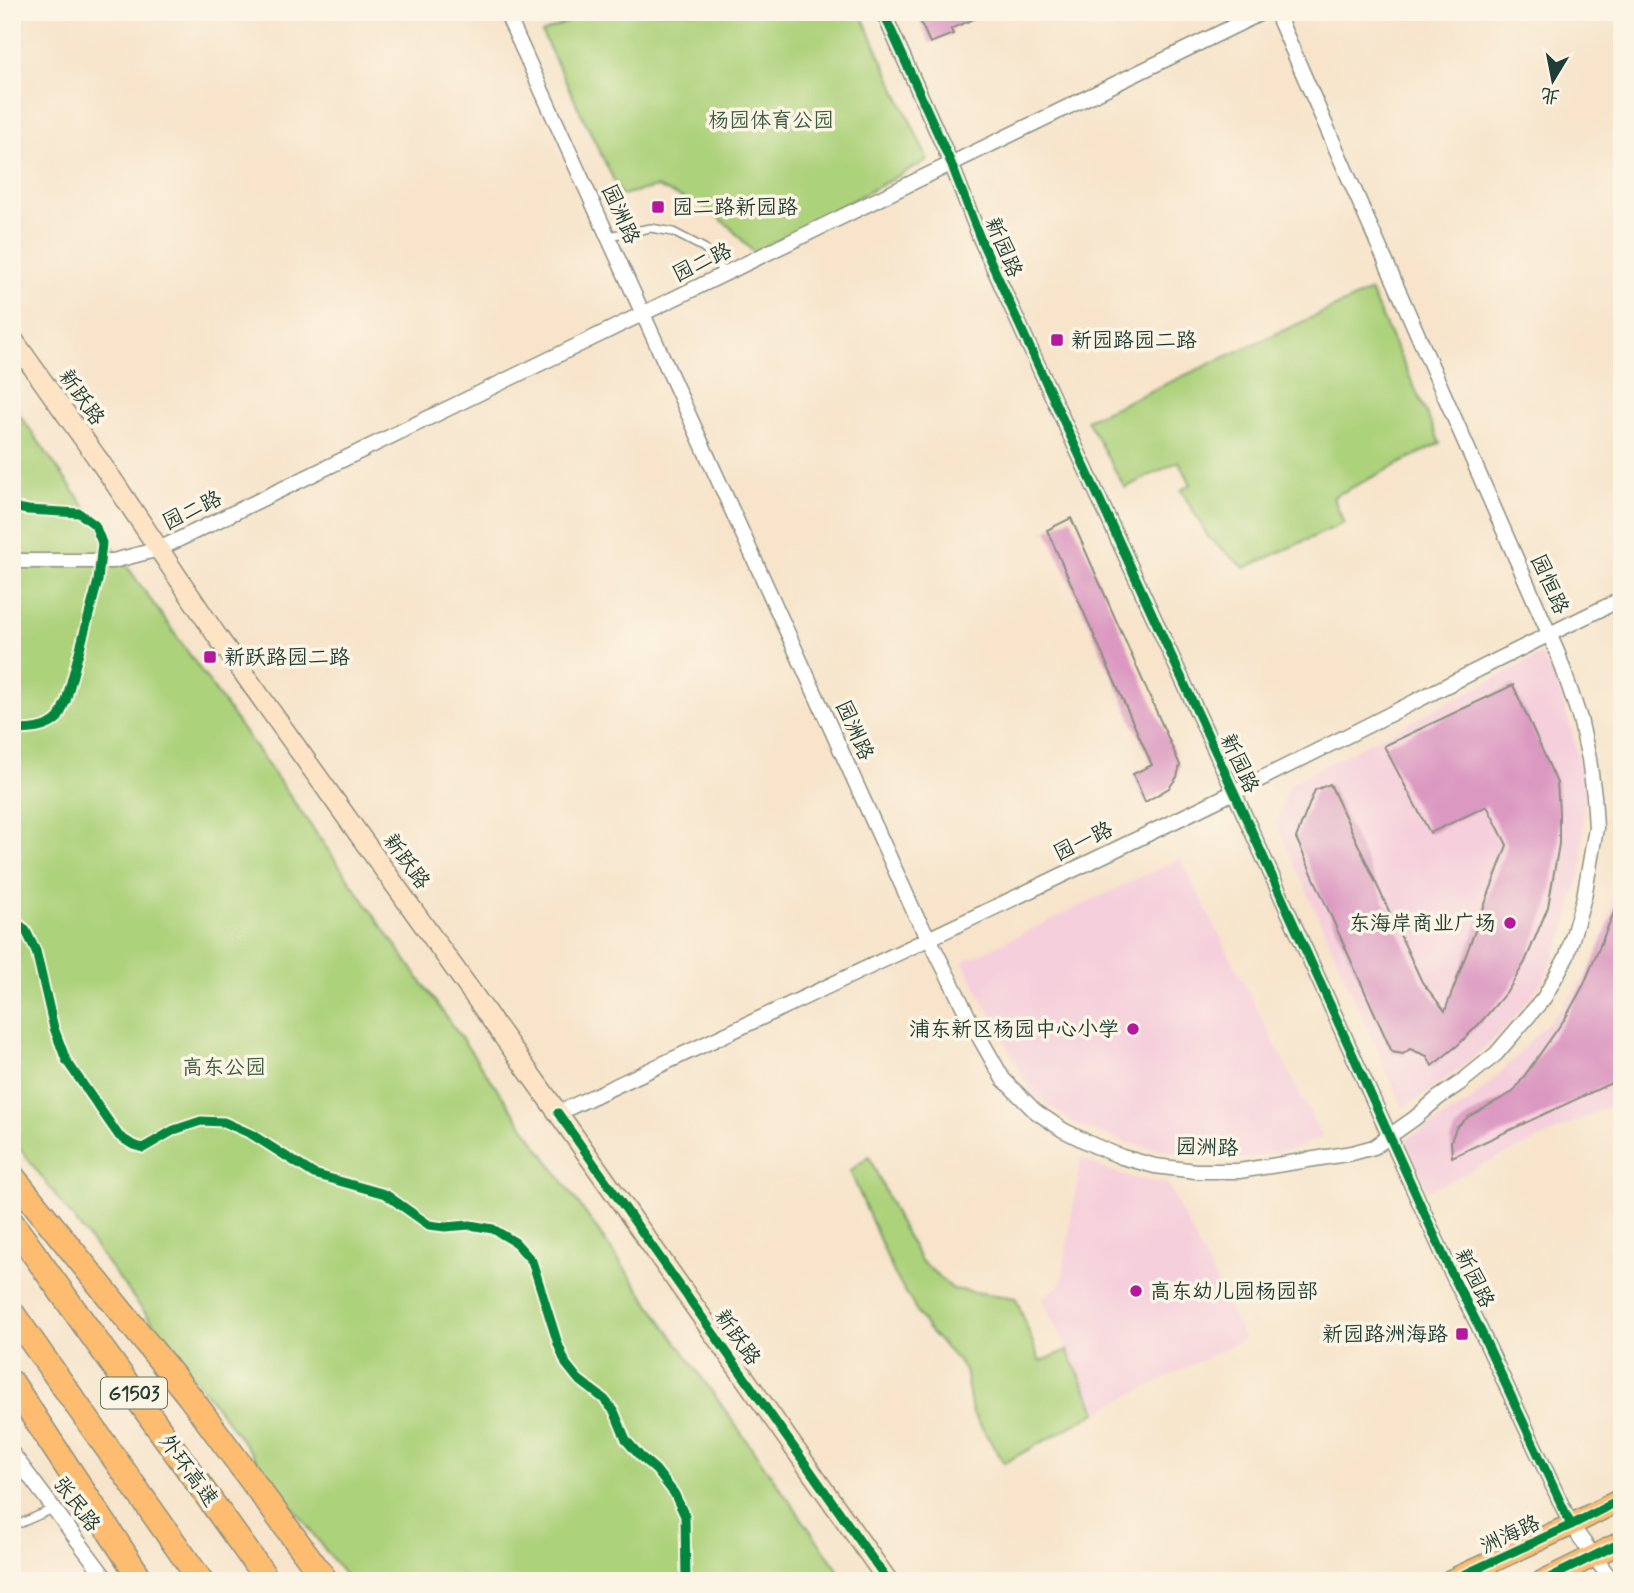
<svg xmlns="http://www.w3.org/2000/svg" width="1634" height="1593" viewBox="0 0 1634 1593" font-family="Mynerve,'LXGW WenKai TC',sans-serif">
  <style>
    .built { fill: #f5cfdc }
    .green { fill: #add27b; stroke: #668858; stroke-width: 2 }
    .building { fill: #db98c1 }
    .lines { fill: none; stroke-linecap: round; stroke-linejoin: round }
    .lane-casing { stroke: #8b9080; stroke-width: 10 }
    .street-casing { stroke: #8b9080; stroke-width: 17 }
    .secondary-casing { stroke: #8b9080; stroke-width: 22 }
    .primary-casing { stroke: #8b9080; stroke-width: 24 }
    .highway-casing { stroke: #8b9080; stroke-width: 27 }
    .lane { stroke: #fff; stroke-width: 7 }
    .street { stroke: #fff; stroke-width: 14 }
    .secondary { stroke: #fee4c5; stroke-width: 19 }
    .primary { stroke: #fdbc6f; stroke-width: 21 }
    .highway { stroke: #fdbc6f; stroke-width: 24 }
    .cycleway-casing { stroke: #fcf5e5; stroke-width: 13 }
    .cycleway { stroke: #00873e; stroke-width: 9 }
    .poi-dot { fill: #b5179e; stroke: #fcf5e5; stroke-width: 2.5 }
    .labels { text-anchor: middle; stroke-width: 7; stroke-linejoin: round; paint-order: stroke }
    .shield { fill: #fcf5e5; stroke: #617469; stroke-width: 2 }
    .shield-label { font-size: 19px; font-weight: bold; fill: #1f3d34 }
    .park-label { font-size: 21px; fill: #3b5b42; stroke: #fcf5e5 }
    .poi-label { font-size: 21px; fill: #1f3d34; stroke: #fcf5e5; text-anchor: start }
    .street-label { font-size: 21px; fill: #1f3d34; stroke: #fcf5e5 }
  </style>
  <rect width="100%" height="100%" fill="#fcf5e5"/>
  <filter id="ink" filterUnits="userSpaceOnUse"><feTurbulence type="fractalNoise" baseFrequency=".0143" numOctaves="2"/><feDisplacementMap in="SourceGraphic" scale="14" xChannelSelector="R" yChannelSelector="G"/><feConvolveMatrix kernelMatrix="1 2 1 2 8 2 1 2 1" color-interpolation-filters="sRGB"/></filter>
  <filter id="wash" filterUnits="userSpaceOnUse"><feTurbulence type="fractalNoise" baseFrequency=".00686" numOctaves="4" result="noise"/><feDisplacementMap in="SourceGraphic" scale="28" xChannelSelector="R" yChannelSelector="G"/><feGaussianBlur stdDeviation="1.57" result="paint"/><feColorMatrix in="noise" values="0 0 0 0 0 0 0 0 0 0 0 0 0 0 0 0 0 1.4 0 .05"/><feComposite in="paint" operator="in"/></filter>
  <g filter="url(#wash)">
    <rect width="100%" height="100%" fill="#f7e4cb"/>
    <g class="built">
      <polygon points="1541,655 1555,679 1572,731 1585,789 1582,868 1565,932 1543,981 1507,1027 1474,1057 1430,1091 1403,1108 1276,822 1290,783"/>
      <polygon points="1180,858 1322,1137 1295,1148 1242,1159 1198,1157 1131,1144 1079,1126 1033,1096 963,962"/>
      <polygon points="1622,869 1622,1100 1427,1191 1406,1139 1467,1104 1505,1068 1567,1002 1594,963 1606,929"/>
      <polygon points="1081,1158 1123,1176 1168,1184 1244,1339 1097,1412 1042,1298 1061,1284"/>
    </g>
    <g class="green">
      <polygon points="590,12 860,12 928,160 754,253 730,227 706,208 657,187 621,195 542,33"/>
      <polygon points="1370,291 1440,443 1333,497 1344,523 1245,568 1209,538 1181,490 1191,484 1179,461 1125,488 1087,420"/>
      <polygon points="12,404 846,1581 349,1581 12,1138"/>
      <polygon points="869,1156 898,1220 921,1261 953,1289 1016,1298 1040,1362 1067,1350 1097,1412 1004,1463 972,1412 965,1369 927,1328 894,1273 850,1171"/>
    </g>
    <g id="blocks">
      <g class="building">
        <polygon points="916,12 989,12 951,29 953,34 930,43"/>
        <polygon points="1071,518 1180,765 1177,777 1169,788 1145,802 1133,774 1152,765 1047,530"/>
        <polygon points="1513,685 1557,783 1559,812 1559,844 1548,907 1525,962 1509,989 1481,1022 1458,1045 1432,1066 1427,1056 1410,1049 1403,1054 1392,1052 1296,838 1315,790 1330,784 1422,982 1445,1011 1507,845 1487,806 1430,833 1384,746"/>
        <polygon points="1622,893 1622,1078 1452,1157 1451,1141 1456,1128 1468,1117 1513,1092 1566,1017 1584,984"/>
      </g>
    </g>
  </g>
  <g filter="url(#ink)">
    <use href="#blocks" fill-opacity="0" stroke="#8b9080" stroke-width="2"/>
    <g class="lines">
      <defs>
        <g id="lane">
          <polyline points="608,236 651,228 673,232 704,248 725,274"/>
          <polyline points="12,1523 21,1523 53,1509"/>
        </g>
        <g id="street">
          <polyline points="506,12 916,916 929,938 973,1026 1003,1079 1035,1111 1063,1130 1093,1145 1122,1157 1155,1166 1196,1171 1239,1171 1352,1153 1374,1147 1415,1118 1438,1098 1460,1083 1496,1054 1544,998 1567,956 1584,897 1596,828 1594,796 1589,759 1580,719 1558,654 1276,12"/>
          <polyline points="883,12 951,163 980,238 1031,350 1234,792 1450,1270 1479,1327 1571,1525 1612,1581"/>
          <polyline points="12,561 113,561 159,549 1263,12"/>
          <path d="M558,1113C784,1007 1010,902 1234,792C1364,729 1491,661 1622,599"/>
          <polyline points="12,1453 108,1581"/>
        </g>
        <polyline id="secondary" points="12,338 112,479 217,636 558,1113 888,1581"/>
        <g id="primary">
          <polyline points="1450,1581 1571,1525 1622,1499"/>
          <polyline points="1543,1581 1622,1542"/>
        </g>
        <g id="highway">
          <polyline points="12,1176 190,1397 326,1581"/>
          <polyline points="12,1223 268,1581"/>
          <polyline points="12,1313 201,1581"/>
          <polyline points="12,1383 142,1581"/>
        </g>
      </defs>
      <use href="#lane" class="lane-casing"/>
      <use href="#street" class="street-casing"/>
      <use href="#secondary" class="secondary-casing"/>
      <use href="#primary" class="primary-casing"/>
      <use href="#highway" class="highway-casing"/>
      <use href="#lane" class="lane"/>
      <use href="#street" class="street"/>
      <use href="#secondary" class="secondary"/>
      <use href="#primary" class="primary"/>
      <use href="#highway" class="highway"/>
      <defs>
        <g id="cycleway">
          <polyline points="883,12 951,163 980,238 1031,350 1234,792 1450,1270 1479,1327 1571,1525"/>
          <path d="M12,507L28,510L79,513L95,525L102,543L98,581L66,701C63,706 61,714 58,718C48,729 26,731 12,729"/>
          <polyline points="12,919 25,929 36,951 54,1028 66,1060 119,1136 133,1145 143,1148 174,1130 201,1121 224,1122 251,1134 314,1174 385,1194 429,1225 445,1227 470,1225 493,1229 515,1242 532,1261 558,1344 566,1364 578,1379 604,1399 614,1411 626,1440 640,1456 656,1470 674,1493 685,1516 686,1581"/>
          <polyline points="558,1113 888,1581"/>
          <polyline points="1450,1581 1571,1525 1622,1499"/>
          <polyline points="1543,1581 1622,1542"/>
        </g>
      </defs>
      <use href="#cycleway" class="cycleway-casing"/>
      <use href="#cycleway" class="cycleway"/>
    </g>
  </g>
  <g class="poi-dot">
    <rect x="651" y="200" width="14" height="14" rx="3.5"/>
    <rect x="1050" y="333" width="14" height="14" rx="3.5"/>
    <rect x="203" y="650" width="14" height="14" rx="3.5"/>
    <circle cx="1510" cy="923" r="7"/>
    <circle cx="1133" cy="1029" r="7"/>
    <circle cx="1136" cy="1291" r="7"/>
    <rect x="1455" y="1327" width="14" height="14" rx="3.5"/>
  </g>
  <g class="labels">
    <rect class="shield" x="101" y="1377.5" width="66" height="31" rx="5"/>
    <g class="shield-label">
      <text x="134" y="1400">G1503</text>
    </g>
    <g class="park-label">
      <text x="771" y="127">杨园体育公园</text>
      <text x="224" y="1074">高东公园</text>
    </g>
    <g class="poi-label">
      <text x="672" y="214">园二路新园路</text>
      <text x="1071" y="347">新园路园二路</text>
      <text x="224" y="664">新跃路园二路</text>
      <text x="1496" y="930" text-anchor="end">东海岸商业广场</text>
      <text x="1119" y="1036" text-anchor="end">浦东新区杨园中心小学</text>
      <text x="1150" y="1298">高东幼儿园杨园部</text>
      <text x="1448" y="1341" text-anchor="end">新园路洲海路</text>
    </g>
    <g class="street-label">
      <text transform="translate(621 214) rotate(66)" y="7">园洲路</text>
      <text transform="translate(1004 247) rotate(67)" y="7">新园路</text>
      <text transform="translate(702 262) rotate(-26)" y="7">园二路</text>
      <text transform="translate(82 397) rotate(55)" y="7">新跃路</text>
      <text transform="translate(192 510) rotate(-26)" y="7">园二路</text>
      <text transform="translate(1550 584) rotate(66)" y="7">园恒路</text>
      <text transform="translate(855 730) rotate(66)" y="7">园洲路</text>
      <text transform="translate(1240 763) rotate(65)" y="7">新园路</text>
      <text transform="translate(1083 841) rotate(-26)" y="7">园一路</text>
      <text transform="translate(407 861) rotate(54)" y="7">新跃路</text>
      <text transform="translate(1207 1147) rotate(2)" y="7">园洲路</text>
      <text transform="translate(1475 1278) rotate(64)" y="7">新园路</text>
      <text transform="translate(738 1337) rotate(55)" y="7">新跃路</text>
      <text transform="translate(189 1470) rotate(54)" y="7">外环高速</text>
      <text transform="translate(77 1504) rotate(53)" y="7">张民路</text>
      <text transform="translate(1510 1534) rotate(-25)" y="7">洲海路</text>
    </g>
  </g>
  <rect width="1634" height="1593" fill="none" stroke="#fcf5e5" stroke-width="42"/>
  <g transform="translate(1553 80) rotate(190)" stroke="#fcf5e5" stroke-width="5" paint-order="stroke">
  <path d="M0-5L12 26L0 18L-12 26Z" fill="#1f3d34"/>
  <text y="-10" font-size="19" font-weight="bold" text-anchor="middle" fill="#1f3d34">北</text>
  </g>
</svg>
